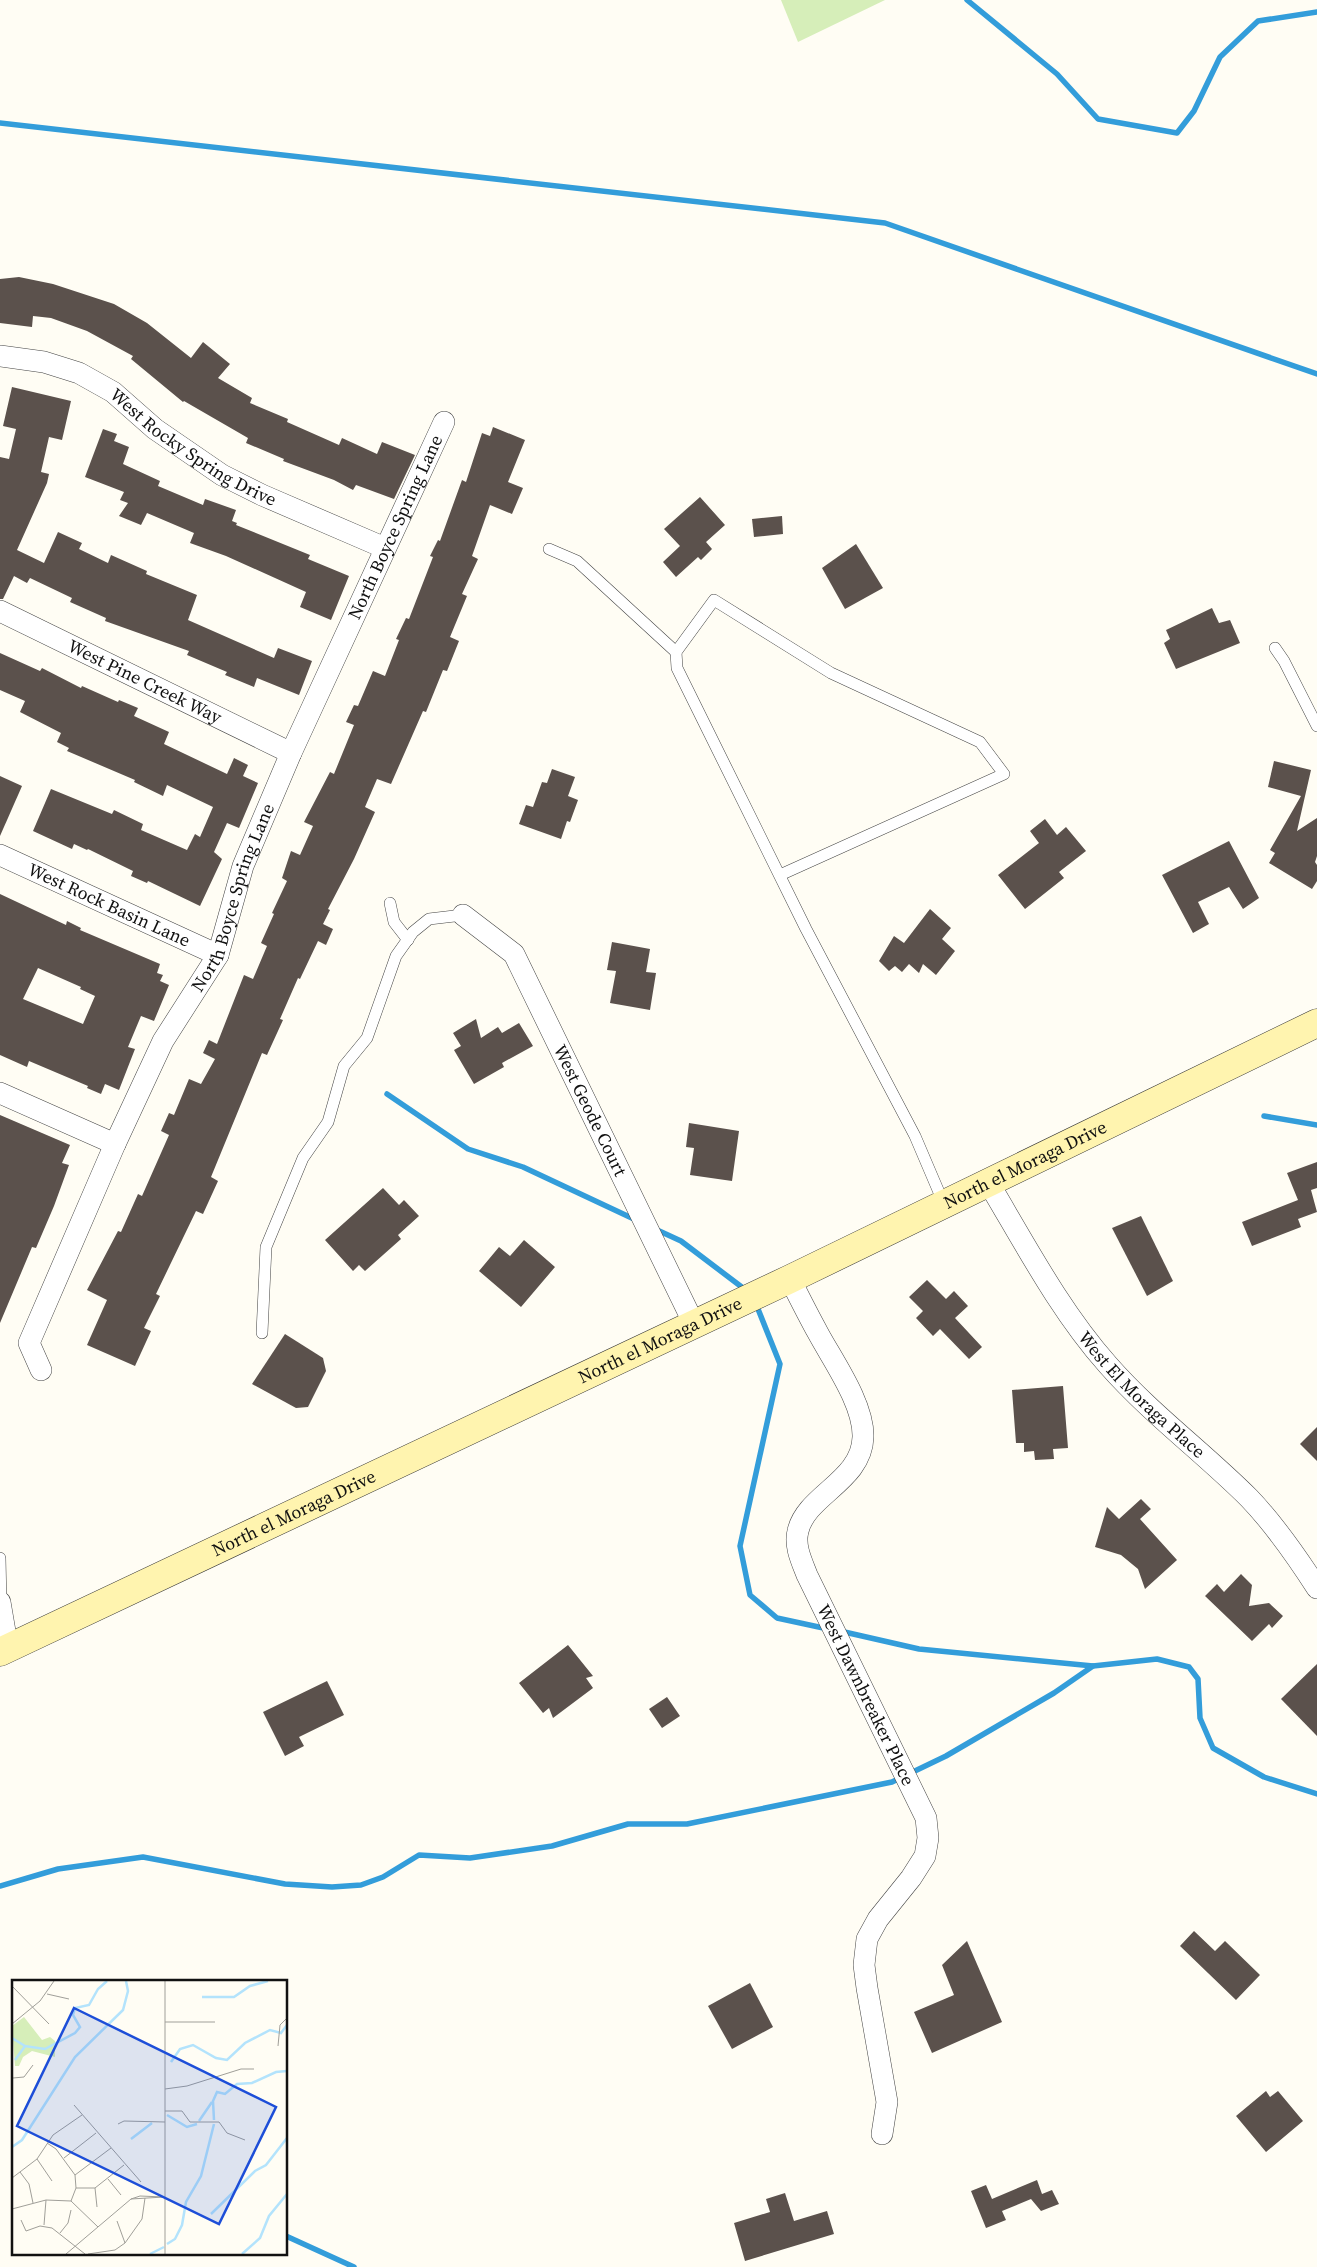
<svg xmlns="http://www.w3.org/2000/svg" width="1317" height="2267" viewBox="0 0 1317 2267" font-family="'Source Serif 4',serif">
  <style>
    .green { fill: #d6eeb9 }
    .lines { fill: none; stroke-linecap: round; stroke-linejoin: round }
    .stream { stroke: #339dda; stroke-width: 5.5 }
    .building { fill: #5b514c; fill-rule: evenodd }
    .lane-casing { stroke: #444; stroke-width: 12 }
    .street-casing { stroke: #444; stroke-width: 22 }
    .secondary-casing { stroke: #333; stroke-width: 29 }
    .lane { stroke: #fff; stroke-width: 11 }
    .street { stroke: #fff; stroke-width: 21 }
    .secondary { stroke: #fff4af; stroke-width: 28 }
    .labels { text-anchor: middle; stroke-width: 5; stroke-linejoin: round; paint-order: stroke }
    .street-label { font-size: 18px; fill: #111; stroke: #fff }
    .inset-river { fill: none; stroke: #b3e3fc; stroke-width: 2.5 }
    .inset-road { fill: none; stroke: #a09f99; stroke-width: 1 }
    .view { fill: #1d4ed8; fill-opacity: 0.15; stroke: #1d4ed8; stroke-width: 2.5 }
    .inset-edge { fill: none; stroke: #111; stroke-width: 2.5 }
  </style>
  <rect width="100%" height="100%" fill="#fffdf4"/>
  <polygon class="green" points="781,0 885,0 798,42"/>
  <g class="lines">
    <g class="stream">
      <polyline points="967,0 1057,74 1098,119 1177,133 1194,111 1220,57 1258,21 1317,12"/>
      <polyline points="0,123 885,223 1317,374"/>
      <polyline points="387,1094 468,1149 523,1167 636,1220"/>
      <polyline points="1264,1116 1317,1125"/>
      <polyline points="655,1229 681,1241 747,1291"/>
      <polyline points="756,1304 780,1364 740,1546 750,1595 777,1618 828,1629"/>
      <polyline points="840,1631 919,1649 1093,1666"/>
      <polyline points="0,1886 58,1869 143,1857 285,1884 332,1887 361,1885 383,1877 419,1855 470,1858 552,1846 628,1824 687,1824 892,1782 946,1756 1054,1693 1093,1666 1157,1659 1189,1667 1198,1679 1200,1718 1213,1748 1264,1777 1317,1794"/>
      <polyline points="286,2236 354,2267"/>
    </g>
  </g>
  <g class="building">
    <polygon points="19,277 53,284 114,304 147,323 191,358 203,342 230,364 218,378 252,398 250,403 288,419 287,422 339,445 342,438 377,454 382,442 415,455 394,499 356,485 353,490 334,480 283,461 284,459 246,443 248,438 184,401 183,402 131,359 133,356 87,331 51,318 33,316 32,327 0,323 0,279"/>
    <polygon points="12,387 71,401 62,440 49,437 41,472 49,474 47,483 17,550 44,563 58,532 82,543 79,549 108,563 111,555 147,571 146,574 197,595 188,620 274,658 278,648 312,661 299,695 257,678 254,687 225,675 227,672 187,655 189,651 105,621 106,618 70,602 72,598 30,578 27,583 14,576 3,599 0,599 0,457 9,459 16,429 3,426"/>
    <polygon points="493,427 525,440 508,482 523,488 512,514 490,505 472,556 478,559 462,594 467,596 450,637 459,641 447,671 443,670 426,712 423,711 391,784 377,779 365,807 375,812 354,859 328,909 330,910 323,924 333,929 326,945 318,941 300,979 298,978 280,1019 283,1020 267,1055 262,1053 211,1177 218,1181 203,1214 196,1211 156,1294 160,1296 144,1328 151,1331 135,1366 87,1345 107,1300 87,1290 118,1231 121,1232 138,1194 142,1196 169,1135 161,1131 169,1113 174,1115 189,1079 201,1084 215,1059 203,1053 209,1040 217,1044 244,975 253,979 267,946 261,943 274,914 272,913 287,881 282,878 291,851 300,855 313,826 304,822 330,772 334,774 354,725 346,722 354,705 358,706 373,671 385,676 399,640 396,639 406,618 409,619 433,557 430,556 438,540 440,541 462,480 466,482 482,433 490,436"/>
    <polygon points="103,429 117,434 114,441 129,447 123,464 160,481 158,486 203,505 205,499 236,510 232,521 237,523 236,525 310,555 308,559 349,576 331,620 300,607 306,592 226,556 190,543 194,533 147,513 141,525 119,516 128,503 120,500 124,492 85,477"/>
    <polygon points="700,497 725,525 706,542 712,549 701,560 698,557 676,577 663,562 680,546 664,529"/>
    <polygon points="782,516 783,534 754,537 752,519"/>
    <polygon points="856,544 883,588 845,609 822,568"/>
    <polygon points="1212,608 1219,623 1230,620 1240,643 1176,669 1164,643 1170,639 1166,630"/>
    <polygon points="0,653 40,671 42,668 81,688 82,686 118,702 119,700 138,708 134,716 169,732 164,744 227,774 234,758 248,765 243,776 258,783 239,828 227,823 214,852 222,859 200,906 148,881 147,883 131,876 133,871 88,849 87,850 74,844 72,849 33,831 51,789 112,814 114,810 143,824 141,830 187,850 195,834 200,837 213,807 167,785 163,796 134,782 135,780 67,751 69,748 57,742 61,733 20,712 25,701 0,690"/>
    <polygon points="1274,761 1311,770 1297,831 1317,818 1317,856 1315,862 1317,865 1317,881 1312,889 1269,863 1275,853 1270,850 1301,796 1268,787"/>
    <polygon points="552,769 575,777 568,796 578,800 570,822 567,821 561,839 519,824 526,805 533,807 542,782 547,783"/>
    <polygon points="0,776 22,786 0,836"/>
    <polygon points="1045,819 1057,835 1066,827 1086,851 1059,872 1064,878 1025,909 998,875 1039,843 1030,831"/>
    <polygon points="1229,841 1259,898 1243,909 1229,887 1198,902 1209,924 1193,933 1162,875"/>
    <path d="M0,894L66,925L67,921L81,928L80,930L160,964L157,973L163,975L160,981L169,985L154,1021L141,1016L128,1047L135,1049L119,1090L105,1084L101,1094L87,1088L88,1086L29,1061L27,1067L0,1055ZM38,968L81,987L80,989L95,996L83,1024L23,999Z"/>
    <polygon points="930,909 951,928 942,939 955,951 936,975 923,964 919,973 909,964 902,972 895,966 889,971 879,961 894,936 904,943"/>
    <polygon points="612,942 650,949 646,972 656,973 650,1010 610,1003 616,971 607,970"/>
    <polygon points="476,1019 481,1038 498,1027 502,1033 519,1023 533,1046 502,1063 504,1067 474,1084 454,1050 461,1046 453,1033"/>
    <polygon points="0,1115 70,1145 62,1163 69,1165 54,1206 36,1248 32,1247 0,1323"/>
    <polygon points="689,1123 739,1131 732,1181 690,1175 694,1148 686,1147"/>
    <polygon points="1317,1162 1317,1188 1311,1190 1317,1212 1298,1219 1301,1227 1252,1246 1242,1222 1298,1200 1287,1173"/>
    <polygon points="383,1188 399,1205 404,1200 419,1216 398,1235 401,1239 365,1271 359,1265 353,1271 325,1240"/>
    <polygon points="1141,1216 1173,1281 1147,1296 1112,1228"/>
    <polygon points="524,1240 555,1267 521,1307 479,1271 499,1247 510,1256"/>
    <polygon points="927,1280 946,1299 954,1291 968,1306 955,1318 982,1347 969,1359 940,1329 933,1336 916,1318 923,1311 909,1297"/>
    <polygon points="285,1334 323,1358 326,1371 308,1407 296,1408 252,1384"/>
    <polygon points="1063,1386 1068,1448 1053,1449 1054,1459 1035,1460 1034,1451 1024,1452 1024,1443 1016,1443 1012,1390"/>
    <polygon points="1317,1427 1317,1461 1300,1444"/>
    <polygon points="1141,1499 1151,1509 1140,1519 1177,1560 1145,1589 1138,1569 1121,1555 1095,1547 1107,1507 1119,1519"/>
    <polygon points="1241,1574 1252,1585 1249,1606 1269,1603 1283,1616 1272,1628 1269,1624 1252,1641 1205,1596 1217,1584 1224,1592"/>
    <polygon points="568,1645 593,1676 586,1678 593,1688 553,1718 549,1708 543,1713 519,1683"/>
    <polygon points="1317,1664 1317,1736 1281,1699"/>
    <polygon points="327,1681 344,1715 299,1737 304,1746 285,1756 263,1712"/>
    <polygon points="667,1697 680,1716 662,1728 649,1709"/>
    <polygon points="1194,1931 1215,1951 1225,1941 1260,1975 1236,2000 1180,1946"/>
    <polygon points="967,1941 1002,2022 932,2053 914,2012 954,1995 942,1965"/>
    <polygon points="750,1983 773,2027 732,2049 708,2006"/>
    <polygon points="1266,2091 1270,2097 1278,2091 1303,2121 1266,2152 1236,2116"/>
    <polygon points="1037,2180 1042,2194 1052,2190 1059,2204 1041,2211 1031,2199 1002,2211 1006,2220 986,2228 971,2191 986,2185 992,2199"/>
    <polygon points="785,2193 794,2221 827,2211 834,2234 745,2261 734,2223 770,2212 766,2199"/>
  </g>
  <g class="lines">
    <defs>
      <g id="lane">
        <polyline points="549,549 577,561 676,652"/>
        <polyline points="1275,648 1284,661 1317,726"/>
        <polyline points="780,875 1004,774 980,742 831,673 714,600 676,652 677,668 806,929 915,1136 944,1204"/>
        <polyline points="390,903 394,922 408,940"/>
        <polyline points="262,1333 266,1247 303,1158 328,1122 344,1066 367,1038 396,956 413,932 429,919 463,915"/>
        <polyline points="0,1558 1,1604"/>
      </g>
      <g id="street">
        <path id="s1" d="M0,356L44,362L79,373L113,392L155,429L222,475L262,495L385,548"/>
        <path id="s2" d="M0,611L291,753"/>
        <path id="s3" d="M0,855L218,955"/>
        <path id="s4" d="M463,915L514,954L694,1324"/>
        <polyline points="0,1093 115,1144"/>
        <path id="s5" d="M988,1182C1025,1244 1060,1311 1108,1365C1151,1414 1203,1452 1249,1498C1275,1525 1297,1557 1317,1588"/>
        <path id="s6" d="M790,1279C799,1297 808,1315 818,1333C833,1361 864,1404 863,1437C862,1481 806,1495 798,1531C794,1546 802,1562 807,1575L926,1818L928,1838L925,1856L911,1878L878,1919L867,1939L864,1965L867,1988L887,2102L882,2134"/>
        <path id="s7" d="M41,1370L29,1343L115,1144L163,1041L218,955L243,866L291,753L444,422"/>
        <polyline points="0,1602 8,1649 0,1643"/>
      </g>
      <g id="secondary">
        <path id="s8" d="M0,1652L790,1279L1317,1023"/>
      </g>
    </defs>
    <use href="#lane" class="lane-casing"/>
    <use href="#street" class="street-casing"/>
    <use href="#secondary" class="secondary-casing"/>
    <use href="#lane" class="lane"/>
    <use href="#street" class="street"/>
    <use href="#secondary" class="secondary"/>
  </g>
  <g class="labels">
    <g class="street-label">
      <text dy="6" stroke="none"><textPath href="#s1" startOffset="218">West Rocky Spring Drive</textPath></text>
      <text dy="6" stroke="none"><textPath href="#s7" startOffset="926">North Boyce Spring Lane</textPath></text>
      <text dy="6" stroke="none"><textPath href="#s2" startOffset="161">West Pine Creek Way</textPath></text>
      <text dy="6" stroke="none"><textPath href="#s7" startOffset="521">North Boyce Spring Lane</textPath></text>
      <text dy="6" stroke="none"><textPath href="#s3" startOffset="120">West Rock Basin Lane</textPath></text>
      <text dy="6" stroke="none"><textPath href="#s4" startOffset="238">West Geode Court</textPath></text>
      <text dy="6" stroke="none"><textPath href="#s8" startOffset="1135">North el Moraga Drive</textPath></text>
      <text dy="6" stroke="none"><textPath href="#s8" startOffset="730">North el Moraga Drive</textPath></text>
      <text dy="6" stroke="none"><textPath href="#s5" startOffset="264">West El Moraga Place</textPath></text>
      <text dy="6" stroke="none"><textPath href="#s8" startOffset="325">North el Moraga Drive</textPath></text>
      <text dy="6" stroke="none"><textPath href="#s6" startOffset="472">West Dawnbreaker Place</textPath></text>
    </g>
  </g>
  <g transform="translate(12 1980)">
    <rect width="275" height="275" fill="#fffdf4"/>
    <path d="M12,37L30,60L38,57L43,61V77L20,71L11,77L7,86H3L0,46Z" fill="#d6eeb9"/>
    <path class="inset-river" d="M190,17H222L238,6L256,1M0,58L13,66M3,80L13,66L33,69L63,53L68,47L61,35L63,28L77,25L86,9L95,1M159,82L168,69L181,65L204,78L215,80L233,63L258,50L269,53L275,45M155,135L175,147L185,144M202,140L201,121L205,112L213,114L225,104L240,103L264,92L275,91M187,141L200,122M119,159L140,143M0,167L10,160L63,77L111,30L116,11L114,1M199,234L243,191L254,185L275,158M155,264L163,259L170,245L174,222L189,196L202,144M138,274L152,267M230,274L248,258L257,236L275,214"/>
    <path class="inset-road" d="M0,6L37,44M35,14L57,19M153,42H203M0,44L28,21L42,1M266,66L268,45L275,38M1,98L12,97L21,85M153,109L175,106L229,89H242M62,125L129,202M153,131H170L178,142H207L215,153L233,160M106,144L112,141L153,142M35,163L44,169L63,195L64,208L59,221M52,178L84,153M25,179L40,201M8,192L17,204L21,223M63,195L99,168M0,198L25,179L41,155L70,135M96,199L109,215M64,208H83L112,185M83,208L85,227M0,229L34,220L59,221L86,247M9,240L14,251L28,246L40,248L73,274M105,241L113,263M32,245L34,220M48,253L56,243L59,230M54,274L119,219L128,216L152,217L119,219M76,274L103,270L113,263L130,239L133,218M153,274V1"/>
    <path class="view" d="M62,28L264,127L207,244L5,146Z"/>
    <rect width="275" height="275" class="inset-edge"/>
  </g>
</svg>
